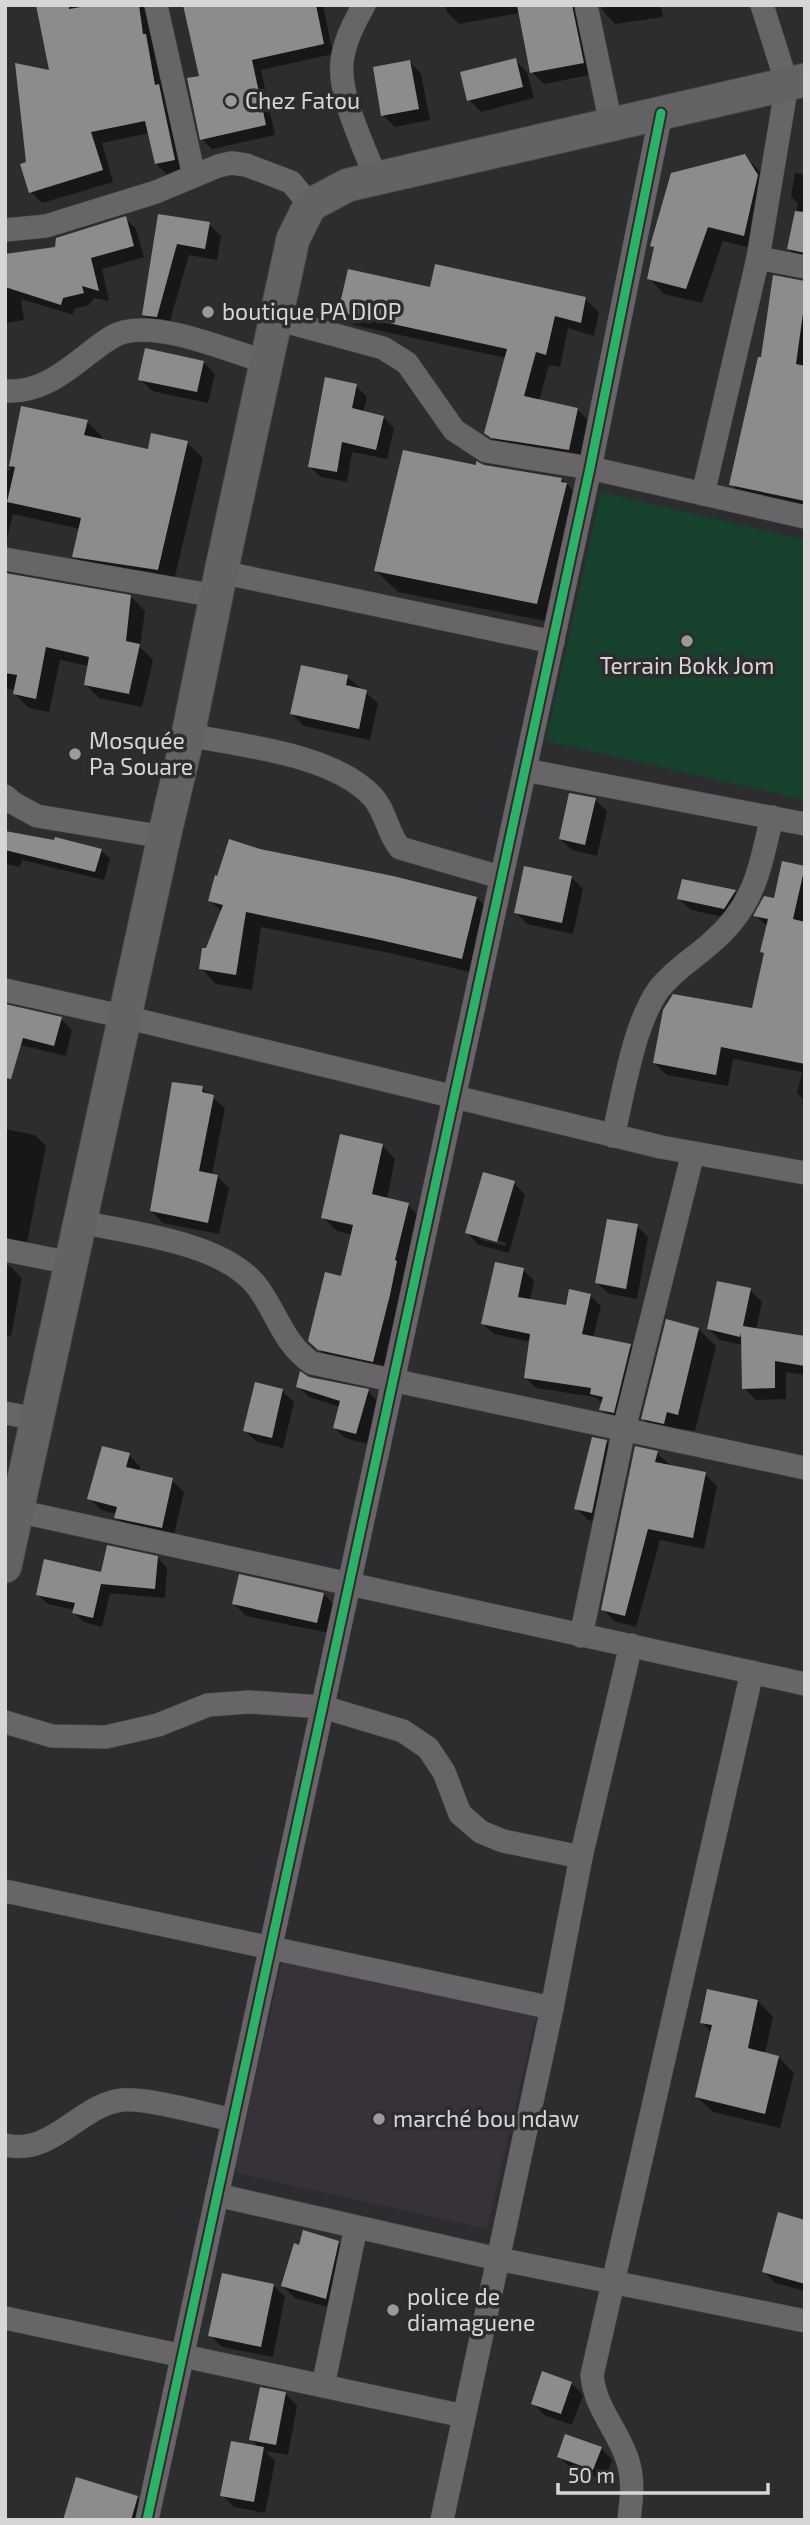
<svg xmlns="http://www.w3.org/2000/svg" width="810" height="2525" viewBox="0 0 810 2525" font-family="'Exo 2',sans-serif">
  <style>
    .built { fill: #373139 }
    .green { fill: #16412c }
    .shadow { fill: #0007; fill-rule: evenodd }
    .building { fill: #8c8b8d }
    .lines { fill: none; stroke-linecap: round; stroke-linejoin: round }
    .minor-casing { stroke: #484749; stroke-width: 24 }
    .secondary-casing { stroke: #484749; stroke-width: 35 }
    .minor { stroke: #676567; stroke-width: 23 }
    .secondary { stroke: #636265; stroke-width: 33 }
    .cycleway-casing { stroke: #2e2b2f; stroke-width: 13 }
    .cycleway { stroke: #2db169; stroke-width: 9 }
    .poi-dot { fill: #9c9a9c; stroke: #2e2b2f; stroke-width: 2.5 }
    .labels { text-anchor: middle; stroke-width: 7; stroke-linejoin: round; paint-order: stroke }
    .poi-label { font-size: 23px; fill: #d7d5d7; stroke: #2e2b2f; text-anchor: start }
  </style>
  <rect width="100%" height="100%" fill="#2d2c2e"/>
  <polygon class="built" points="283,1957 538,2009 487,2229 240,2174 235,2167"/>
  <polygon class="green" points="601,492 805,540 805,800 546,741"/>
  <g class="shadow">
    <polygon points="38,5 77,5 78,9 104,5 142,5 149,12 186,171 168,175 156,164 149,133 102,143 113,182 42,203 31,192 28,164 52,73"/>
    <polygon points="201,5 323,5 333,54 261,70 275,135 212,149 202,139"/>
    <polygon points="445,5 590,5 595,74 544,84 532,72 520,13 459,24 447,12"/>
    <polygon points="601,5 661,5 663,17 615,24 604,12"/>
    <polygon points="515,60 527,72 534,98 481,112 469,100"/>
    <polygon points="410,62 421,74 430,120 395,127 383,115"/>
    <polygon points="745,156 760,172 772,191 759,250 723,241 702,303 664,294 649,278 655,249 652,245"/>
    <polygon points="795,173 805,175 805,264 789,249 798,204 791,196"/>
    <polygon points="159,216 209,224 221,236 217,260 189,255 168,328 156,326 144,315"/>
    <polygon points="125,218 136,229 144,257 102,269 109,301 94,298 89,305 74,309 73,315 21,299 24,320 5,323 5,256 57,249"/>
    <polygon points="805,282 805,512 746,499 731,484 763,359"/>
    <polygon points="431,289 585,299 599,312 594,336 568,328 560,367 549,365 539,401 578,410 591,423 582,463 500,446 486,433 506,358 354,325 340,311"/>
    <polygon points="203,362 215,374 208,403 152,391 140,379"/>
    <polygon points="356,386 367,397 363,413 383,417 394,428 387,459 352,452 347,482 321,477 310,467"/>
    <polygon points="22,408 87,421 102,437 101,441 149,451 187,443 203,458 173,585 90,571 74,556 80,529 13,514 5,548 5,470 10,471"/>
    <polygon points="477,467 562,479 583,501 559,624 398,592 376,571"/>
    <polygon points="5,575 131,597 145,611 140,647 153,660 142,707 99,698 85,684 89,666 60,660 49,712 29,708 15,694 16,690 5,688"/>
    <polygon points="347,677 378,703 370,740 304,726 292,714"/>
    <polygon points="595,800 607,811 597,856 572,850 560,839"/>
    <polygon points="5,832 101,850 110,859 104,880 22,860 20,867 5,864"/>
    <polygon points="259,851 477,898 492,914 478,974 394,954 261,927 252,990 216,984 201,968 222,912 210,900"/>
    <polygon points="783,863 805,868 805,1101 797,1093 802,1072 733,1059 728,1086 667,1075 654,1063 753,1010 765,955 762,952 768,927 755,915 775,901"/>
    <polygon points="571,877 583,889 573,934 527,924 516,912"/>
    <polygon points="735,892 746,903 736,920 691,910 679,899"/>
    <polygon points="5,1005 61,1019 72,1030 66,1056 20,1045"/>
    <polygon points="202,1088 225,1108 212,1175 217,1176 229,1188 219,1234 163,1223 151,1211"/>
    <polygon points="5,1129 35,1135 46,1146 26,1248 5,1252"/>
    <polygon points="382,1145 395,1159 387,1199 408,1205 422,1219 386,1374 324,1354 310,1340 342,1278 353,1235 337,1231 323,1217"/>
    <path d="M514,1183L525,1195L509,1253L479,1245L467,1233ZM479,1235L506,1243L505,1246L479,1239Z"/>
    <polygon points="637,1226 648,1237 637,1299 609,1294 597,1283"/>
    <polygon points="5,1265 11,1267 22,1278 11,1336 5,1335"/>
    <polygon points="523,1270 534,1280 530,1301 567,1307 590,1295 601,1306 593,1338 630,1345 640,1356 624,1422 612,1420 601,1409 603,1404 595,1397 536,1388 525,1377 531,1342 494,1334 483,1324"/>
    <polygon points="750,1290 762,1302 756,1330 805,1337 805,1375 786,1372 786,1399 756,1400 744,1388 743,1345 720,1340 708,1328"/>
    <polygon points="698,1329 716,1346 695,1431 684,1429 682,1440 660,1436 643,1418"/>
    <polygon points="308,1378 368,1391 378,1402 367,1444 345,1438 334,1427 340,1407 309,1397 298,1386"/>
    <polygon points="282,1391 294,1402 283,1448 257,1442 245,1431"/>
    <polygon points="606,1442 618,1454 604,1524 588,1520 576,1508"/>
    <polygon points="657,1453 669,1464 668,1467 705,1474 717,1486 704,1549 660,1540 636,1627 614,1621 603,1609"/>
    <polygon points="129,1455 140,1467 139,1472 172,1480 184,1492 173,1539 127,1529 116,1517 117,1514 101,1510 89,1498"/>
    <polygon points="158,1558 167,1568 165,1598 110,1593 102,1627 84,1622 74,1613 75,1610 48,1604 38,1595"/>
    <polygon points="324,1594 335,1606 329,1633 246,1616 234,1604"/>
    <polygon points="758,2001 773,2017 765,2054 778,2057 794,2073 780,2128 713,2112 697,2097 712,2033 702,2022"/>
    <polygon points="805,2221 805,2291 775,2283 764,2271"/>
    <polygon points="338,2242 350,2254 338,2310 295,2298 283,2286"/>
    <polygon points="273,2285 285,2297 273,2357 222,2347 210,2335"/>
    <polygon points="571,2383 583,2395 572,2425 544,2415 533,2403"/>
    <polygon points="286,2394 297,2406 288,2455 265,2451 275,2461 265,2513 234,2507 222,2495 261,2449 251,2439"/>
    <polygon points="601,2448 612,2460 605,2480 570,2468 559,2456"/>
    <polygon points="137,2497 152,2513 150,2520 65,2520"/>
  </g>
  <g class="building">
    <polygon points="36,5 69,5 69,9 93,5 139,5 143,34 146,34 155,85 159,84 175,160 155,164 145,121 91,132 103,170 29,193 20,164 26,162 15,63 49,70"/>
    <polygon points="183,5 316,5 324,44 252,60 266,125 200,140 187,78 199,76"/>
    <polygon points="517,5 572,5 584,63 530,73"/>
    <polygon points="516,58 523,87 467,101 460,72"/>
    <polygon points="410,60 419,109 381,116 373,67"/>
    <polygon points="745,154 758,175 744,236 708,227 686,289 647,279 654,247 650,246 671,173"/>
    <polygon points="795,211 805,212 805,253 787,249"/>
    <polygon points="158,214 210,222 205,249 177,244 157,317 147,316 142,315"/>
    <polygon points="126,216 134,246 91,258 99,291 82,286 84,293 63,298 61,305 5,287 5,254 55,247 56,238"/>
    <polygon points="435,264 586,297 581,323 555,316 546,355 536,352 524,396 578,408 569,450 491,438 484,433 507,349 338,312 348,269 430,287"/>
    <polygon points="773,275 805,281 805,299 796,364 805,366 805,501 729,485 758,357 761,357"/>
    <polygon points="145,348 204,361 197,392 138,380"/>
    <polygon points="325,377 357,384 352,408 384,416 376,450 342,442 337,472 308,467"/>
    <polygon points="21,406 88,420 84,435 148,449 151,433 188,441 158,570 72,557 81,518 7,502 15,467 9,466"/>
    <polygon points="403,450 476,465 476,461 484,465 562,478 561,482 567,483 537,604 374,571"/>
    <polygon points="5,573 131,595 126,641 140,644 129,694 84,685 89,657 46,647 36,699 13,694 17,675 5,673"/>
    <polygon points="301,665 348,675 346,685 367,690 359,729 290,714"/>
    <polygon points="569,793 596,798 585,845 559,839"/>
    <polygon points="5,831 54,840 55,837 102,849 95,872 5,850"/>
    <polygon points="229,839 260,849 393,876 477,897 462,959 376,939 246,912 236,975 199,969 202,948 206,948 223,905 208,901 215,875 217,876"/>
    <polygon points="782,861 805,866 793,919 805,922 805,1064 721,1047 716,1075 653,1063 663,1010 673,994 752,1008 764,953 760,952 768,919 753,916 764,896 774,898"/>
    <polygon points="524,866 572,876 562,923 514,913"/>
    <polygon points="682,879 736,890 724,909 677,899"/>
    <polygon points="5,1004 62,1017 54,1046 23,1038 11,1079 5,1078"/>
    <polygon points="172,1082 203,1086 202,1092 214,1095 199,1171 218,1175 208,1223 150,1211"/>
    <polygon points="340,1134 383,1144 372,1194 409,1203 395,1260 397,1261 390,1295 373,1362 318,1350 308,1341 325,1272 341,1276 353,1225 321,1218"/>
    <polygon points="483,1172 515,1181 497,1242 465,1233"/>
    <polygon points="607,1219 638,1224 626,1289 595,1283"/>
    <polygon points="495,1262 524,1268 518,1297 566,1305 569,1289 591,1294 582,1334 631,1344 614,1413 599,1410 603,1397 590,1394 591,1388 524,1378 530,1334 481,1324"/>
    <polygon points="717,1281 751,1288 743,1326 805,1336 805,1366 775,1361 775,1388 742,1389 741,1333 740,1337 707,1329"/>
    <polygon points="666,1319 699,1328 678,1415 667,1412 664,1424 641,1419"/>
    <polygon points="300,1371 309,1377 369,1389 356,1434 333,1428 340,1401 296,1387"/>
    <polygon points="255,1382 283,1389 272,1438 243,1431"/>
    <polygon points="592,1437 607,1440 592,1513 574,1509"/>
    <polygon points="102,1446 130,1453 126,1467 173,1478 162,1528 114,1518 117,1507 87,1499"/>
    <polygon points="635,1446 658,1451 655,1462 706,1472 693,1538 648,1529 625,1616 601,1610"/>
    <polygon points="107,1545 158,1556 155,1589 101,1584 93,1618 72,1613 75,1603 36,1595 44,1559 101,1572"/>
    <polygon points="239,1574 324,1593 317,1623 232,1604"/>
    <polygon points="707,1989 758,2000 748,2048 779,2056 765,2114 695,2097 712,2025 700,2023"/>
    <polygon points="778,2212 805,2220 805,2284 762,2272"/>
    <polygon points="303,2230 339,2241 326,2299 281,2286 294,2243 299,2245"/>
    <polygon points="222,2273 274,2284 261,2347 208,2336"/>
    <polygon points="542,2371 572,2382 561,2414 531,2404"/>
    <polygon points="260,2387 286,2392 276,2445 249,2440"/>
    <polygon points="565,2434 602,2447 593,2470 557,2457"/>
    <polygon points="231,2441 264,2447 254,2502 220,2496"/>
    <polygon points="76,2477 138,2496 131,2520 63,2520"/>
  </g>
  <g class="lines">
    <defs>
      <g id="minor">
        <polyline points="156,5 194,176"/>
        <path d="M364,5C354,23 344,42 342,62C338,94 364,147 376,178"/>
        <polyline points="586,5 611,124"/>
        <polyline points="5,230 46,226 156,192 218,166 231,163 246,165 291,182 310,205"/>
        <polyline points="758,258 805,267"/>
        <polyline points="276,319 383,348 407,363 454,430 486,451 590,468 805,517"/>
        <path d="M5,391C41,393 65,372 92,351C101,344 112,335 124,332C162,322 229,351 266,362"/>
        <polyline points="703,494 758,258 787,84 762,5"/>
        <polyline points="5,559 216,596"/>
        <polyline points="221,572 553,642"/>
        <path d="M188,735C243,746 332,754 372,796C386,811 387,833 400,848L500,877"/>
        <polyline points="525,770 805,824"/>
        <polyline points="5,796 13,803 37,816 164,837"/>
        <polyline points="5,990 125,1017 661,1147 805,1173"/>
        <path d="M613,1136C624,1092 633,1025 659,989C674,970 693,959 711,943C755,905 759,871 772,817"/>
        <path d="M80,1222C133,1233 227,1243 259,1289C278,1316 284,1344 312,1363L805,1468"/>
        <polyline points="5,1250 71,1263"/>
        <polyline points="5,1413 37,1419"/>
        <polyline points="17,1511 805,1684"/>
        <polyline points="581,1636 624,1429 693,1153"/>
        <polyline points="5,1722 52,1736 106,1737 158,1725 208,1705 249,1702 323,1707 403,1731 428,1748 444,1772 460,1814 481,1832 503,1841 581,1857"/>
        <polyline points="5,1891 552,2008"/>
        <path d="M5,2145C53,2156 79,2105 122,2100C150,2098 204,2114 233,2120"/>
        <polyline points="217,2195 498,2259 805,2321"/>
        <polyline points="5,2318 464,2416"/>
        <polyline points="323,2386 356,2227"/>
        <polyline points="147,2520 590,468 661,113"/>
        <polyline points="442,2520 552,2008 581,1857 631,1645"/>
        <path d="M629,2520C631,2501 634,2484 629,2465C621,2433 595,2410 592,2375L752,1672"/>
      </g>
      <polyline id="secondary" points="5,1566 164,837 188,735 221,572 293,239 310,205 348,185 805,80"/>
    </defs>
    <use href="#minor" class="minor-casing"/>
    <use href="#secondary" class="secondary-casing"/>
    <use href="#minor" class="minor"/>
    <use href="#secondary" class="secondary"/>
    <defs>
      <polyline id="cycleway" points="147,2520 590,468 661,113"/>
    </defs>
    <use href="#cycleway" class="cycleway-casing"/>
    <use href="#cycleway" class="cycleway"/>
  </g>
  <g class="poi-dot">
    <circle cx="231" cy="101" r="7"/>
    <circle cx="208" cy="312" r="7"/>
    <circle cx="687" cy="641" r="7"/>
    <circle cx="75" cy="754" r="7"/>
    <circle cx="379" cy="2119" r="7"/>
    <circle cx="393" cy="2310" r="7"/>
  </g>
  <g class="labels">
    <g class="poi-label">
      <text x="245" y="109">Chez Fatou</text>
      <text x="222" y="320">boutique PA DIOP</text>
      <text x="687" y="674" text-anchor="middle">Terrain Bokk Jom</text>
      <text x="89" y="749">Mosquée<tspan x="89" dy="26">Pa Souare</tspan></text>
      <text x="393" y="2127">marché bou ndaw</text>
      <text x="407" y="2305">police de<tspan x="407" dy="26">diamaguene</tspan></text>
    </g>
  </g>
  <rect width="810" height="2525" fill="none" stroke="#d7d5d7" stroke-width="14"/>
  <path d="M558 2483v10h210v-10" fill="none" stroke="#d7d5d7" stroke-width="3.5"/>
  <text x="568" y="2483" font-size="21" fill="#d7d5d7" stroke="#2e2b2f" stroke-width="5" paint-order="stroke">50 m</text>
</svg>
